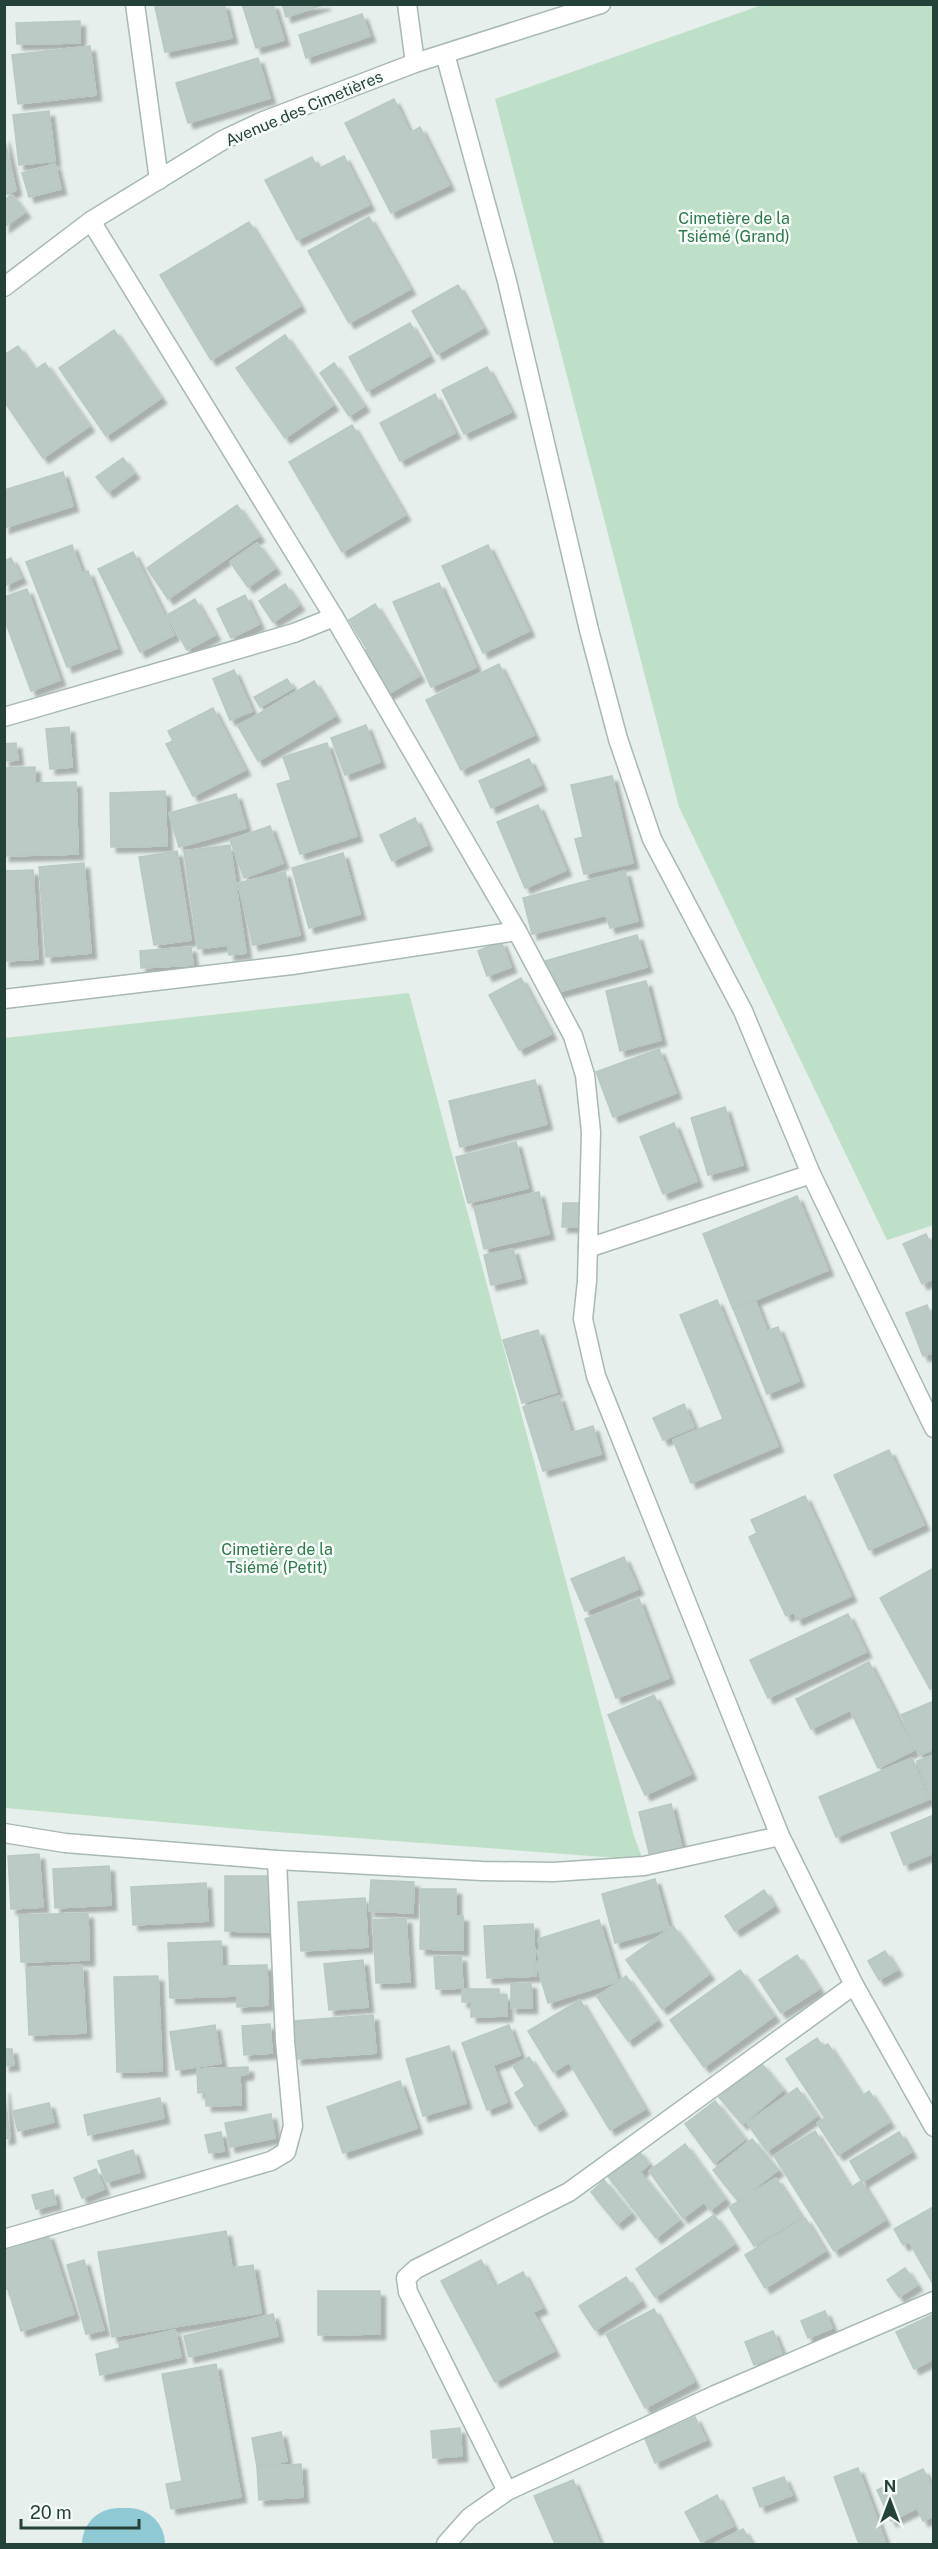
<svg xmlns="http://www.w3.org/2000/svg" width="938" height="2549" viewBox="0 0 938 2549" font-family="'Public Sans',sans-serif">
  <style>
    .green { fill: #bfe0c8 }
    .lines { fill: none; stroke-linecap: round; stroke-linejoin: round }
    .river { stroke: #8ec9d4; stroke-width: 72 }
    .building { fill: #bbcac4; stroke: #b8c9c2; stroke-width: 1.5; filter: url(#shadow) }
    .street-casing { stroke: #a8b8b2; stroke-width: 21 }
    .street { stroke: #fff; stroke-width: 18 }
    .labels { text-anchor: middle; stroke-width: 5; stroke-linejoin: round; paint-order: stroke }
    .street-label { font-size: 16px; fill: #24423a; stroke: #f7fbf9 }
    .park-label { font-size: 16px; fill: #2d7a4b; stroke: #f7fbf9 }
  </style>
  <defs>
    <filter id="shadow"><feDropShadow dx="5.5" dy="5.5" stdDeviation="1.5" flood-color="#0004"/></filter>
  </defs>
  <rect width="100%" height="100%" fill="#e6efeb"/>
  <g class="green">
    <polygon points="765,4 933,5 934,1225 887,1240 679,807 495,99"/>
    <polygon points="409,993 634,1836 643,1860 252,1830 5,1808 4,1038"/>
  </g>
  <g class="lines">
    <polyline class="river" points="118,2544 129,2544"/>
  </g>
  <g class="building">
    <polygon points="168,4 224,4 232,38 165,52 155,7"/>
    <polygon points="242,4 273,4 284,40 256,48"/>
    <polygon points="282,4 326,4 286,17"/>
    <polygon points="362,14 370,36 306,58 299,35"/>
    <polygon points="80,21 80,43 17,44 16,23"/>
    <polygon points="90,46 96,95 18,104 12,55"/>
    <polygon points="258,58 270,98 188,123 176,83"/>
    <polygon points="394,99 410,133 420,127 449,185 391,213 345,123"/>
    <polygon points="49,111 55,161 19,165 13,115"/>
    <polygon points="4,137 16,190 4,195"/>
    <polygon points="344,156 369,205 297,240 265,180 312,157 318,169"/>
    <polygon points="55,164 61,189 29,197 22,173"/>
    <polygon points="12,195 25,212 4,227 4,200"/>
    <polygon points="369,217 410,289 349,323 308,251"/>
    <polygon points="249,222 300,306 211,360 160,275"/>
    <polygon points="458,285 483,328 437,354 412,311"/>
    <polygon points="410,323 429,356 367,391 349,357"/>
    <polygon points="114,330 161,398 106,436 59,368"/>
    <polygon points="285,335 333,405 285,438 236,368"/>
    <polygon points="18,346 35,370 45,363 89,426 43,458 4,401 4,355"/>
    <polygon points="334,363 364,406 349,416 320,373"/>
    <polygon points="487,367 511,412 464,434 442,390"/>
    <polygon points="435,394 455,433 400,461 380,423"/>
    <polygon points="352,425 405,515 342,552 289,462"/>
    <polygon points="123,458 134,473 108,492 96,477"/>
    <polygon points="63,472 73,506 4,528 4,490"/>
    <polygon points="237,505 259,536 168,599 147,568"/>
    <polygon points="257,543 275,568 248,587 230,562"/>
    <polygon points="72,545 82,573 88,571 117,648 67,667 26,562"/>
    <polygon points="488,545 529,631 483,653 442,566"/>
    <polygon points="133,552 174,635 140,652 98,569"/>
    <polygon points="11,558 21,578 4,586 4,561"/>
    <polygon points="439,583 476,667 431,687 393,602"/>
    <polygon points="285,584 299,605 273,622 259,601"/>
    <polygon points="27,589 60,680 31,691 4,618 4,597"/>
    <polygon points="245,595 259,624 231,638 217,609"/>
    <polygon points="195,599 215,635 187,650 167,615"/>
    <polygon points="375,604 419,676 386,695 361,653 367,649 349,620"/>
    <polygon points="499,664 534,735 461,770 426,700"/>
    <polygon points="234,670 252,711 230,720 213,679"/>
    <polygon points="287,679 293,688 260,707 254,697"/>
    <polygon points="314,681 335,716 258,761 238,726"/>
    <polygon points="213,708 245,770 193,796 166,744 173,741 168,731"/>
    <polygon points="366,725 380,762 345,775 331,738"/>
    <polygon points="69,727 72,767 50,769 46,729"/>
    <polygon points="16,743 18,760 4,761 4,744"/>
    <polygon points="327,743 357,836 300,854 277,784 291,780 283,757"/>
    <polygon points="529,759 541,785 491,808 479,781"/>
    <polygon points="35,767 35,783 76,782 78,854 4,856 4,768"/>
    <polygon points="612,776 633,863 584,874 575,839 583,837 571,785"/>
    <polygon points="165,791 167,846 111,847 110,793"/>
    <polygon points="236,794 246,828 179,847 169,813"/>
    <polygon points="538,805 566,870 525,888 497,822"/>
    <polygon points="415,818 427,845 392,861 380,835"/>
    <polygon points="270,826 283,863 244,878 230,840"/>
    <polygon points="230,845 246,953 229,955 228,945 198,949 184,851"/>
    <polygon points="177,851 191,940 154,945 139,857"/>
    <polygon points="343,853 360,914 309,928 292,868"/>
    <polygon points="84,863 91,953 46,957 39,867"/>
    <polygon points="33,870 38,959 4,961 4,871"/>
    <polygon points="625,871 638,921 610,928 606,915 532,934 523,898"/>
    <polygon points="285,872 300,935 253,945 238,883"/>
    <polygon points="637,935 647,967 555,993 545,961"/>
    <polygon points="501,941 511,967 487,976 478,951"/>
    <polygon points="191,947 193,965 141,968 140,951"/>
    <polygon points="521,978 551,1034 519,1050 489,995"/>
    <polygon points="646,981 661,1040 620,1051 606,991"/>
    <polygon points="659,1049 676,1093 613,1117 596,1072"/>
    <polygon points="535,1080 547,1124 460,1147 449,1101"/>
    <polygon points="725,1107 743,1165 708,1175 691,1118"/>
    <polygon points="674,1123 697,1181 663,1194 640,1137"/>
    <polygon points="516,1142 528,1188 468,1203 456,1157"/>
    <polygon points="539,1192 549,1234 484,1249 474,1207"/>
    <polygon points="797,1196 828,1270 733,1309 703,1234"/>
    <polygon points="563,1203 579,1203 578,1227 562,1227"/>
    <polygon points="926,1234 934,1251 934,1278 922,1284 903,1244"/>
    <polygon points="513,1249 521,1278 491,1285 484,1255"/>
    <polygon points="717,1300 778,1446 691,1483 673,1440 723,1419 680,1315"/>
    <polygon points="755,1300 767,1331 778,1327 799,1381 767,1394 733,1308"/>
    <polygon points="927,1305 934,1323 934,1352 923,1356 906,1313"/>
    <polygon points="538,1330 557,1392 522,1403 503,1340"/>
    <polygon points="559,1396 571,1433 593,1426 601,1454 543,1471 523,1407"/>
    <polygon points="684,1404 694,1427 663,1440 653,1418"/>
    <polygon points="889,1450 924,1525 869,1550 834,1475"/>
    <polygon points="805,1496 851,1596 797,1620 794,1612 786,1616 749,1537 757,1533 751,1520"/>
    <polygon points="624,1557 638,1589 585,1611 571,1579"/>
    <polygon points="934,1568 934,1687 930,1689 880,1598"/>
    <polygon points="639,1599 669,1678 616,1698 585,1619"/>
    <polygon points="848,1614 866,1652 768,1698 750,1660"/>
    <polygon points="869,1662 914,1750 878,1768 850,1710 811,1729 796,1699"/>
    <polygon points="654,1695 691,1774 645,1795 608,1715"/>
    <polygon points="934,1701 934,1749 919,1755 901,1715"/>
    <polygon points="934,1755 934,1799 932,1800 917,1761"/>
    <polygon points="912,1758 929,1799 836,1837 819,1797"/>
    <polygon points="671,1804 682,1849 650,1857 639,1812"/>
    <polygon points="934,1815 934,1853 904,1865 891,1833"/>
    <polygon points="39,1854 43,1907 11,1909 8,1856"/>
    <polygon points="109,1866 111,1905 55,1908 53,1869"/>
    <polygon points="225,1876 272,1876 271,1932 225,1931"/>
    <polygon points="655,1879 669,1928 615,1943 602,1894"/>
    <polygon points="371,1880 414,1882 413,1913 369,1911"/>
    <polygon points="206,1883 208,1921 133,1925 131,1887"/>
    <polygon points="421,1889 456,1889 456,1916 463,1916 463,1950 420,1949"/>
    <polygon points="764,1890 774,1906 735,1931 725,1916"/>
    <polygon points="365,1898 368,1947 301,1951 298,1902"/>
    <polygon points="88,1913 89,1960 21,1962 19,1915"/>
    <polygon points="406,1918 410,1982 376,1983 373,1920"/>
    <polygon points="599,1920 618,1981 548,2003 536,1962 540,1961 537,1951 541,1949 538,1939"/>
    <polygon points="533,1924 536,1976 487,1978 484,1926"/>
    <polygon points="673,1926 709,1974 662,2009 626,1960"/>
    <polygon points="221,1941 222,1966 267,1965 268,2005 237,2007 237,1996 170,1998 168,1943"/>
    <polygon points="885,1951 897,1970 879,1980 868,1961"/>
    <polygon points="797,1955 819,1989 781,2013 759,1980"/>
    <polygon points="461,1956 463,1988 436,1989 434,1957"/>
    <polygon points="363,1960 368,2007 329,2010 324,1964"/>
    <polygon points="82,1965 86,2033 29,2035 26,1968"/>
    <polygon points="740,1970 774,2016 704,2067 670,2020"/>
    <polygon points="158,1976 162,2071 117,2072 114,1977"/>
    <polygon points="626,1976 657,2020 628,2041 597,1997"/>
    <polygon points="531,1983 532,2008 511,2008 511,1984"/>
    <polygon points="462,1989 499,1989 499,1995 507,1995 507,2016 471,2017 471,2002 462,2002"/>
    <polygon points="580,2000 645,2109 610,2130 569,2062 553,2072 528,2031"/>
    <polygon points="373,2015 376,2053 296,2059 293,2021"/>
    <polygon points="270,2024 272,2053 244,2055 242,2026"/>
    <polygon points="215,2025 221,2063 176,2070 170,2032"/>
    <polygon points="509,2025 520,2055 493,2065 507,2102 487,2110 462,2043"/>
    <polygon points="817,2038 823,2047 828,2044 862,2096 869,2091 889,2122 838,2155 817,2123 825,2118 786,2059"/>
    <polygon points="449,2046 466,2103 423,2116 406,2059"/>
    <polygon points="4,2049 12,2049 14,2065 4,2066"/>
    <polygon points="529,2057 562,2110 535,2126 515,2093 525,2086 513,2066"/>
    <polygon points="761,2063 783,2090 742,2124 719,2097"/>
    <polygon points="248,2067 248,2074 240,2075 241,2105 206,2106 206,2092 198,2093 197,2069"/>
    <polygon points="400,2081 417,2128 343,2153 327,2107"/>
    <polygon points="4,2088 10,2138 4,2139"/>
    <polygon points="797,2088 817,2116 767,2151 747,2123"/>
    <polygon points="160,2098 164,2118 88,2135 84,2115"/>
    <polygon points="715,2101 745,2139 714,2163 685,2124"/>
    <polygon points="49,2103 54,2122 18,2131 13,2111"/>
    <polygon points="271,2114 275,2138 230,2147 225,2123"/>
    <polygon points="815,2131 850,2188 861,2181 885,2220 834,2251 774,2156"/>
    <polygon points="221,2132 224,2151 209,2153 205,2135"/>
    <polygon points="899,2132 911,2152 862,2182 850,2161"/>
    <polygon points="752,2139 778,2170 738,2201 713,2170"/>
    <polygon points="685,2144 725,2199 710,2210 704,2202 683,2218 649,2171"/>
    <polygon points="133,2150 140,2172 106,2182 98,2161"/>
    <polygon points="638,2150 649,2164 640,2172 679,2220 656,2238 606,2174"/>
    <polygon points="96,2169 104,2189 82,2198 74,2178"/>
    <polygon points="776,2178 801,2217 754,2246 729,2207"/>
    <polygon points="604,2180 631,2213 617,2224 591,2192"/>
    <polygon points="53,2190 56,2204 36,2209 32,2195"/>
    <polygon points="933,2207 934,2282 932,2282 909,2242 903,2245 894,2229"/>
    <polygon points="714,2215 734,2244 655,2297 636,2269"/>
    <polygon points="805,2218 825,2251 765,2288 745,2255"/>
    <polygon points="226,2231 232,2268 253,2265 261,2313 112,2337 98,2252"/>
    <polygon points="48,2234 74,2314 21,2331 8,2289 4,2290 4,2248"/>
    <polygon points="84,2260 104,2330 86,2334 67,2265"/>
    <polygon points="481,2260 495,2287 523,2272 542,2308 533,2312 554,2351 495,2382 441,2281"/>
    <polygon points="905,2268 917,2285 899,2297 887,2280"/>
    <polygon points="626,2277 641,2301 595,2330 579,2306"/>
    <polygon points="318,2291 380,2291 380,2334 318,2335"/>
    <polygon points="654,2309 694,2382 645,2408 606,2334"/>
    <polygon points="825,2311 832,2328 808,2338 801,2321"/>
    <polygon points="273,2314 278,2336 189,2357 184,2336"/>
    <polygon points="934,2314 934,2359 914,2369 896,2332"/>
    <polygon points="175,2330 181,2357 100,2375 96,2354 120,2348 119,2343"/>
    <polygon points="773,2331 782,2353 754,2365 745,2342"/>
    <polygon points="216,2364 241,2497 171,2509 166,2484 182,2481 162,2374"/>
    <polygon points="695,2417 706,2440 655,2463 645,2439"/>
    <polygon points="460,2428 462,2456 433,2458 431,2431"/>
    <polygon points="281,2432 287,2461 257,2467 252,2438"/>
    <polygon points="301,2464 303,2497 259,2500 257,2467"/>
    <polygon points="858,2468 886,2544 859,2544 834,2477"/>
    <polygon points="923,2469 934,2491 934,2516 923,2521 917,2508 891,2521 877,2490"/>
    <polygon points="784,2477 792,2495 760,2507 753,2488"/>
    <polygon points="573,2480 600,2544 555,2544 534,2496"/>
    <polygon points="717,2495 733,2526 701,2542 685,2512"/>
    <polygon points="743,2529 752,2544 715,2544"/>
  </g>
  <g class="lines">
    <defs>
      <g id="street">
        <polyline points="135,4 159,180"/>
        <polyline points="407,4 415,63"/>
        <polyline points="445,54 507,281 589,630 618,739 652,839 743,1011 811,1174 934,1428"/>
        <polyline points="91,221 334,617 517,931 573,1036 585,1075 591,1132 587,1281 583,1319 596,1376 780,1836 854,1985 934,2127"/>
        <polyline points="4,287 91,221 223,140 261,122 415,63 601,4"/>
        <polyline points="4,717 294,633 334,617"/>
        <polyline points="4,999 292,965 517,931"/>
        <polyline points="588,1248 811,1174"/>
        <polyline points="4,1833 65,1843 277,1860 482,1871 554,1872 644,1866 780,1836"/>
        <polyline points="4,2239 271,2161 286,2152 293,2126 285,2041 277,1860"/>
        <polyline points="507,2491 408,2292 406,2278 416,2269 569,2192 854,1985"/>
        <polyline points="446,2544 470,2517 507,2491 715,2395 934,2301"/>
      </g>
    </defs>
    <use href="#street" class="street-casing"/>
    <use href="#street" class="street"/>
  </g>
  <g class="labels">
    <g class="street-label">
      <text transform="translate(304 108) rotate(-23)" y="6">Avenue des Cimetières</text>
    </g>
    <g class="park-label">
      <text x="734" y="224">Cimetière de la<tspan x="734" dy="18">Tsiémé (Grand)</tspan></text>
      <text x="277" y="1555">Cimetière de la<tspan x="277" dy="18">Tsiémé (Petit)</tspan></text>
    </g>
  </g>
  <rect width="938" height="2549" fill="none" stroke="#24423a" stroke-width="12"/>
  <g transform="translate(890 2501)" stroke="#f7fbf9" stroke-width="4.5" paint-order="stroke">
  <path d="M0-4.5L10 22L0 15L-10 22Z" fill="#24423a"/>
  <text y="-9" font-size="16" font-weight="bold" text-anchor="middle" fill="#24423a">N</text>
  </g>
  <path d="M21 2519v9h118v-9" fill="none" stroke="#24423a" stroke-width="3"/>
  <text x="30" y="2519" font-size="18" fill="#24423a" stroke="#f7fbf9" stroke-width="4.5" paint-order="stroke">20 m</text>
</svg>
